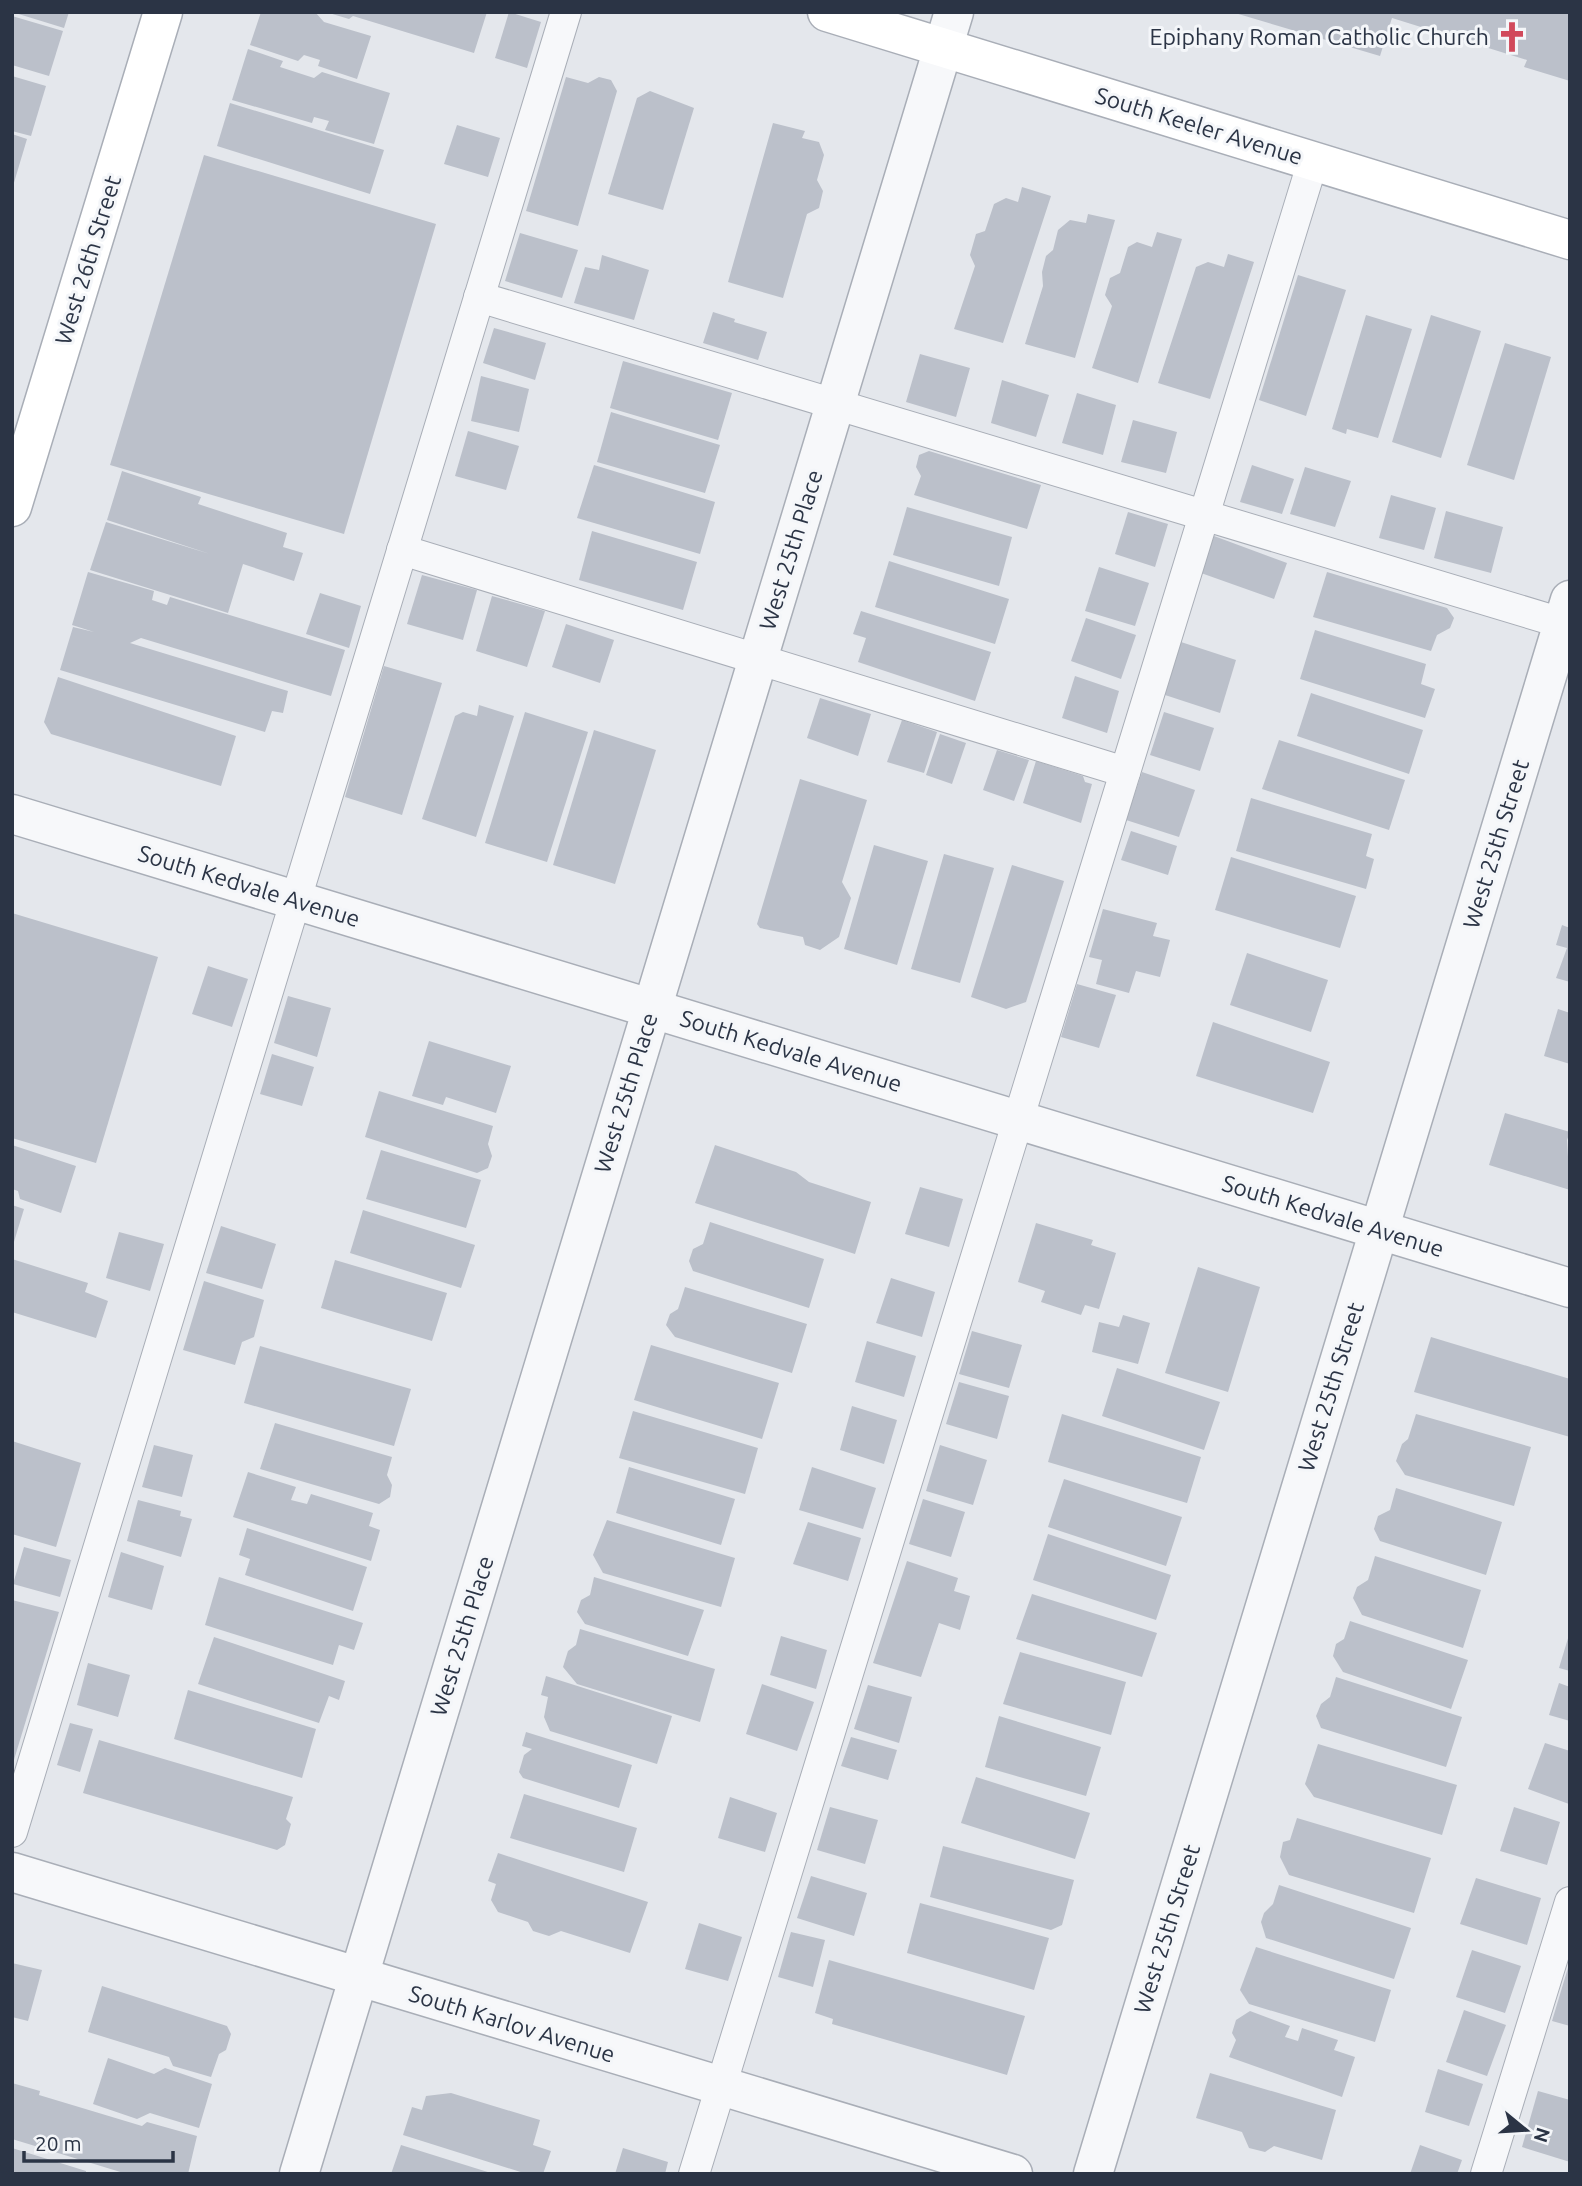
<svg xmlns="http://www.w3.org/2000/svg" width="1582" height="2186" viewBox="0 0 1582 2186" font-family="Ubuntu,sans-serif">
  <style>
    .building { fill: #bbc0ca }
    .lines { fill: none; stroke-linecap: round; stroke-linejoin: round }
    .lane-casing { stroke: #a9aeb7; stroke-width: 32 }
    .street-casing { stroke: #a9aeb7; stroke-width: 41 }
    .secondary-casing { stroke: #a9aeb7; stroke-width: 41 }
    .lane { stroke: #f7f8fa; stroke-width: 30 }
    .street { stroke: #f7f8fa; stroke-width: 38 }
    .secondary { stroke: #fff; stroke-width: 38 }
    .labels { text-anchor: middle; stroke-width: 6; stroke-linejoin: round; paint-order: stroke }
    .poi-label { font-size: 23px; fill: #2b3445; stroke: #f4f6f9; text-anchor: end }
    .street-label { font-size: 23px; fill: #2b3445; stroke: #f4f6f9 }
  </style>
  <rect width="100%" height="100%" fill="#e4e7ec"/>
  <g class="building">
    <polygon points="12,12 69,12 64,28"/>
    <polygon points="261,12 315,12 324,22 371,36 357,79 318,66 320,60 304,55 298,61 250,45"/>
    <polygon points="487,12 474,53 353,16 349,19 329,13"/>
    <polygon points="509,12 541,22 527,68 495,58"/>
    <polygon points="1570,12 1570,81 1524,67 1527,60 1392,18 1380,56 1235,13"/>
    <polygon points="12,16 63,31 49,76 12,65"/>
    <polygon points="248,49 283,61 280,67 314,78 322,72 390,93 374,144 325,130 329,121 314,117 312,123 232,100"/>
    <polygon points="12,76 46,86 31,136 12,131"/>
    <polygon points="566,77 588,83 599,77 611,80 617,91 578,226 526,211"/>
    <polygon points="650,91 694,108 663,210 608,194 637,98"/>
    <polygon points="230,103 384,150 370,194 217,146"/>
    <polygon points="773,123 805,131 802,138 819,142 824,155 817,180 823,191 819,208 807,214 783,298 728,282"/>
    <polygon points="457,125 500,138 488,177 444,164"/>
    <polygon points="12,134 27,139 13,186 12,186"/>
    <polygon points="204,155 436,224 344,534 110,465"/>
    <polygon points="1022,187 1051,196 1003,343 954,329 975,266 970,255 976,234 985,231 994,204 1006,198 1018,202"/>
    <polygon points="1088,214 1115,220 1075,358 1025,344 1043,286 1042,272 1046,256 1053,250 1058,230 1070,220 1086,223"/>
    <polygon points="1157,232 1182,239 1138,383 1092,368 1112,306 1105,295 1110,278 1120,273 1128,247 1137,242 1152,247"/>
    <polygon points="520,233 578,250 562,298 505,281"/>
    <polygon points="1228,254 1254,262 1210,399 1158,383 1196,267 1208,262 1224,267"/>
    <polygon points="602,255 649,270 634,320 574,303 585,267 599,270"/>
    <polygon points="1298,275 1346,290 1306,416 1259,400"/>
    <polygon points="713,312 735,319 734,322 767,332 758,360 703,343"/>
    <polygon points="1366,315 1412,329 1378,438 1347,429 1346,434 1332,429"/>
    <polygon points="1431,315 1481,331 1441,458 1392,442"/>
    <polygon points="494,328 546,343 535,380 483,363"/>
    <polygon points="1505,343 1551,357 1514,480 1467,465"/>
    <polygon points="920,354 970,368 956,417 906,402"/>
    <polygon points="623,361 732,393 718,440 610,408"/>
    <polygon points="481,376 529,389 519,432 471,421"/>
    <polygon points="1002,380 1049,395 1036,437 991,423"/>
    <polygon points="1077,393 1116,405 1103,455 1062,443"/>
    <polygon points="611,412 720,445 705,493 597,462"/>
    <polygon points="1133,420 1177,432 1166,473 1121,462"/>
    <polygon points="468,431 519,446 506,490 455,476"/>
    <polygon points="929,451 1041,485 1027,529 914,495 921,476 916,467 919,455"/>
    <polygon points="594,465 715,502 700,554 577,518"/>
    <polygon points="1252,465 1294,479 1282,514 1240,502"/>
    <polygon points="1305,467 1351,481 1335,527 1290,514"/>
    <polygon points="122,471 201,497 198,504 287,533 283,547 303,553 294,581 243,564 228,613 90,570 106,522 210,554 107,520"/>
    <polygon points="1391,495 1436,508 1424,550 1379,538"/>
    <polygon points="907,507 1012,537 999,586 893,555"/>
    <polygon points="1446,511 1503,527 1491,573 1434,558"/>
    <polygon points="1128,512 1168,524 1155,567 1115,554"/>
    <polygon points="592,531 697,562 683,610 579,580"/>
    <polygon points="1214,536 1287,563 1274,599 1201,573"/>
    <polygon points="889,561 1009,599 995,644 875,607"/>
    <polygon points="1099,567 1149,583 1135,626 1085,611"/>
    <polygon points="88,572 154,591 152,600 167,605 170,597 345,650 331,696 141,638 130,643 288,691 283,713 272,711 265,732 60,670 73,627 94,632 72,625"/>
    <polygon points="1327,572 1447,608 1454,618 1450,628 1437,635 1431,651 1313,617"/>
    <polygon points="422,575 477,590 463,640 407,624"/>
    <polygon points="320,593 361,606 349,648 306,634"/>
    <polygon points="492,596 545,611 527,667 476,651"/>
    <polygon points="861,611 991,652 975,701 858,662 866,638 853,634"/>
    <polygon points="1086,618 1136,635 1121,679 1071,661"/>
    <polygon points="566,624 614,640 600,683 552,667"/>
    <polygon points="1315,630 1426,664 1421,684 1435,689 1425,718 1300,679"/>
    <polygon points="1181,642 1236,660 1220,713 1165,695"/>
    <polygon points="384,666 442,683 402,815 345,797"/>
    <polygon points="1075,676 1119,691 1107,733 1062,718"/>
    <polygon points="58,677 236,736 221,786 51,734 44,722"/>
    <polygon points="1311,693 1423,730 1409,774 1297,736"/>
    <polygon points="820,698 871,714 858,756 807,738"/>
    <polygon points="479,705 514,716 476,837 422,819 455,716 463,712 477,716"/>
    <polygon points="525,712 588,732 547,862 485,843"/>
    <polygon points="1164,712 1214,728 1200,771 1150,755"/>
    <polygon points="902,720 937,732 924,773 887,762"/>
    <polygon points="594,730 656,750 615,884 553,865"/>
    <polygon points="940,734 966,743 952,784 926,775"/>
    <polygon points="1279,740 1405,780 1389,830 1262,789"/>
    <polygon points="997,750 1029,760 1014,801 983,790"/>
    <polygon points="1036,761 1083,776 1085,782 1092,784 1081,823 1023,803"/>
    <polygon points="1142,772 1195,790 1179,837 1126,820"/>
    <polygon points="800,779 867,800 842,882 851,898 839,937 820,950 805,945 803,937 760,928 757,924"/>
    <polygon points="1251,798 1372,834 1366,856 1374,859 1366,889 1236,851"/>
    <polygon points="1131,831 1177,846 1168,875 1121,860"/>
    <polygon points="874,845 928,861 897,965 844,949"/>
    <polygon points="944,854 994,868 960,983 911,969"/>
    <polygon points="1231,857 1356,896 1340,948 1215,910"/>
    <polygon points="1012,865 1064,881 1026,1002 1006,1009 971,997"/>
    <polygon points="1103,909 1157,923 1153,936 1170,940 1160,977 1136,971 1129,993 1096,984 1102,960 1089,957"/>
    <polygon points="12,913 158,957 96,1163 12,1138"/>
    <polygon points="1562,925 1570,928 1570,982 1556,978 1567,948 1556,945"/>
    <polygon points="1247,953 1328,980 1311,1032 1230,1005"/>
    <polygon points="208,966 248,979 232,1027 192,1014"/>
    <polygon points="1077,984 1116,995 1099,1048 1061,1037"/>
    <polygon points="288,996 331,1008 317,1057 274,1043"/>
    <polygon points="1558,1009 1570,1013 1570,1064 1544,1056"/>
    <polygon points="1213,1022 1330,1062 1313,1113 1196,1076"/>
    <polygon points="429,1041 511,1066 496,1113 446,1097 443,1105 412,1096"/>
    <polygon points="272,1054 314,1067 302,1106 260,1094"/>
    <polygon points="379,1091 493,1126 488,1144 492,1156 488,1168 477,1173 365,1137"/>
    <polygon points="1505,1113 1570,1132 1567,1140 1570,1190 1489,1165"/>
    <polygon points="12,1145 76,1166 61,1213 20,1199 18,1191 12,1189"/>
    <polygon points="715,1145 796,1172 809,1182 871,1202 855,1254 695,1203"/>
    <polygon points="381,1150 481,1180 466,1228 366,1199"/>
    <polygon points="920,1187 963,1199 949,1247 905,1234"/>
    <polygon points="12,1205 24,1209 13,1245 12,1245"/>
    <polygon points="363,1210 475,1245 461,1288 350,1253"/>
    <polygon points="710,1222 824,1259 809,1308 693,1271 689,1261 693,1249 703,1244"/>
    <polygon points="1036,1223 1093,1240 1091,1245 1116,1253 1099,1309 1085,1305 1081,1315 1041,1302 1045,1291 1018,1282"/>
    <polygon points="221,1226 276,1244 262,1289 206,1273"/>
    <polygon points="119,1232 164,1244 150,1291 106,1278"/>
    <polygon points="12,1259 88,1283 85,1292 108,1301 96,1338 12,1312"/>
    <polygon points="335,1260 447,1293 432,1341 321,1308"/>
    <polygon points="1198,1267 1260,1287 1228,1392 1165,1373"/>
    <polygon points="891,1278 935,1292 922,1337 876,1323"/>
    <polygon points="204,1281 264,1300 254,1337 242,1342 235,1365 183,1350"/>
    <polygon points="685,1287 807,1324 792,1373 675,1337 666,1325 670,1314 678,1309"/>
    <polygon points="1123,1315 1150,1323 1138,1364 1092,1352 1099,1322 1119,1327"/>
    <polygon points="972,1331 1022,1345 1009,1388 959,1374"/>
    <polygon points="1431,1337 1570,1379 1570,1437 1414,1392"/>
    <polygon points="867,1341 916,1356 904,1397 855,1382"/>
    <polygon points="651,1345 779,1383 762,1439 634,1400"/>
    <polygon points="260,1346 411,1389 394,1446 244,1403"/>
    <polygon points="1117,1368 1220,1402 1204,1450 1102,1416"/>
    <polygon points="959,1382 1009,1396 997,1439 946,1424"/>
    <polygon points="852,1406 897,1420 884,1464 840,1450"/>
    <polygon points="633,1411 758,1448 745,1494 619,1458"/>
    <polygon points="1062,1414 1201,1457 1187,1503 1048,1462"/>
    <polygon points="1416,1414 1531,1447 1514,1506 1405,1475 1396,1461 1402,1444 1408,1439"/>
    <polygon points="275,1423 392,1457 387,1475 392,1485 390,1497 379,1504 260,1469"/>
    <polygon points="12,1441 81,1463 56,1547 12,1534"/>
    <polygon points="154,1445 193,1455 182,1497 142,1487"/>
    <polygon points="940,1445 987,1460 973,1505 926,1491"/>
    <polygon points="629,1467 735,1499 721,1545 616,1513"/>
    <polygon points="812,1467 876,1488 863,1529 799,1510"/>
    <polygon points="248,1472 296,1487 291,1500 307,1504 311,1494 373,1513 369,1526 380,1530 371,1561 233,1517"/>
    <polygon points="1064,1479 1182,1517 1166,1566 1048,1527"/>
    <polygon points="1396,1488 1502,1522 1486,1575 1380,1541 1374,1529 1378,1516 1390,1510"/>
    <polygon points="923,1499 965,1512 951,1557 909,1544"/>
    <polygon points="138,1500 181,1511 180,1516 192,1519 181,1557 127,1541"/>
    <polygon points="607,1520 735,1558 721,1607 603,1573 593,1555"/>
    <polygon points="808,1522 861,1538 848,1581 793,1564"/>
    <polygon points="247,1528 367,1567 353,1611 245,1575 250,1559 239,1555"/>
    <polygon points="1048,1534 1171,1575 1156,1620 1033,1580"/>
    <polygon points="24,1547 71,1560 60,1597 13,1584"/>
    <polygon points="121,1552 164,1566 152,1610 108,1597"/>
    <polygon points="1375,1556 1481,1590 1463,1648 1362,1615 1353,1598 1357,1587 1368,1580"/>
    <polygon points="907,1561 958,1578 954,1591 970,1596 960,1630 939,1623 921,1677 873,1663"/>
    <polygon points="219,1577 363,1623 354,1650 339,1645 333,1665 205,1625"/>
    <polygon points="594,1577 704,1610 688,1656 585,1624 577,1612 581,1600 590,1595"/>
    <polygon points="1032,1594 1157,1633 1142,1677 1016,1639"/>
    <polygon points="12,1600 59,1612 13,1763 12,1763"/>
    <polygon points="1350,1621 1468,1660 1451,1709 1343,1672 1333,1656 1336,1644 1344,1639"/>
    <polygon points="580,1629 715,1669 700,1722 577,1684 563,1667 568,1651 576,1645"/>
    <polygon points="1569,1635 1570,1635 1570,1671 1559,1668"/>
    <polygon points="781,1636 827,1650 816,1689 770,1675"/>
    <polygon points="214,1637 345,1681 339,1700 329,1696 319,1723 198,1684"/>
    <polygon points="1020,1652 1126,1682 1111,1735 1003,1704"/>
    <polygon points="88,1663 130,1675 118,1717 77,1705"/>
    <polygon points="546,1676 672,1716 657,1764 550,1731 544,1717 548,1697 541,1695"/>
    <polygon points="1336,1677 1462,1717 1446,1767 1321,1728 1316,1716 1321,1704 1330,1697"/>
    <polygon points="1559,1683 1570,1687 1570,1721 1549,1715"/>
    <polygon points="762,1684 814,1702 797,1751 746,1734"/>
    <polygon points="868,1685 912,1697 899,1743 854,1729"/>
    <polygon points="188,1690 316,1729 302,1778 174,1739"/>
    <polygon points="999,1716 1101,1747 1086,1796 985,1767"/>
    <polygon points="70,1723 93,1729 80,1772 57,1765"/>
    <polygon points="526,1732 632,1765 619,1808 523,1778 519,1772 524,1755 532,1749 522,1746"/>
    <polygon points="851,1737 897,1750 888,1780 841,1766"/>
    <polygon points="99,1740 293,1797 286,1819 291,1824 285,1845 277,1850 83,1793"/>
    <polygon points="1545,1743 1570,1751 1569,1804 1528,1789"/>
    <polygon points="1318,1744 1457,1785 1442,1835 1314,1797 1305,1784"/>
    <polygon points="976,1777 1090,1813 1075,1859 961,1823"/>
    <polygon points="524,1794 637,1828 624,1872 510,1838"/>
    <polygon points="730,1797 777,1813 765,1852 718,1838"/>
    <polygon points="830,1807 878,1820 865,1864 817,1850"/>
    <polygon points="1514,1807 1560,1822 1547,1865 1500,1851"/>
    <polygon points="1297,1818 1431,1858 1414,1913 1289,1875 1280,1857 1283,1842 1290,1840"/>
    <polygon points="943,1846 1074,1880 1062,1925 1051,1930 930,1897"/>
    <polygon points="498,1853 648,1902 630,1953 561,1931 549,1936 533,1931 528,1922 498,1912 491,1900 496,1884 488,1881"/>
    <polygon points="811,1876 867,1893 854,1936 797,1918"/>
    <polygon points="1476,1878 1541,1898 1527,1945 1460,1924"/>
    <polygon points="1279,1885 1411,1928 1394,1979 1266,1938 1261,1922 1264,1913 1273,1904"/>
    <polygon points="920,1903 1049,1938 1034,1990 907,1953"/>
    <polygon points="699,1923 742,1937 728,1981 685,1969"/>
    <polygon points="791,1932 825,1940 813,1987 778,1977"/>
    <polygon points="1256,1947 1391,1990 1375,2042 1249,2004 1240,1990"/>
    <polygon points="1472,1950 1521,1966 1505,2013 1456,1997"/>
    <polygon points="829,1960 1025,2016 1007,2075 832,2024 833,2019 815,2013"/>
    <polygon points="1570,1961 1570,2026 1552,2021"/>
    <polygon points="12,1963 42,1970 28,2021 12,2017"/>
    <polygon points="102,1986 227,2026 231,2034 226,2050 219,2054 211,2077 173,2066 169,2057 88,2032"/>
    <polygon points="1464,2010 1506,2025 1487,2076 1446,2062"/>
    <polygon points="1250,2011 1290,2026 1285,2037 1298,2041 1302,2028 1338,2040 1334,2050 1355,2057 1342,2097 1229,2057 1236,2040 1232,2033 1236,2020"/>
    <polygon points="108,2058 154,2074 165,2068 212,2084 199,2128 150,2113 137,2119 93,2104"/>
    <polygon points="1438,2069 1483,2084 1469,2126 1425,2112"/>
    <polygon points="1210,2073 1336,2110 1322,2160 1274,2146 1265,2152 1249,2148 1242,2132 1196,2118"/>
    <polygon points="12,2083 40,2091 39,2095 142,2126 147,2122 197,2136 188,2174 127,2174 12,2139"/>
    <polygon points="1538,2091 1570,2100 1570,2162 1522,2147"/>
    <polygon points="451,2093 540,2120 533,2145 551,2151 543,2174 527,2174 403,2135 412,2107 422,2110 426,2096"/>
    <polygon points="401,2145 491,2173 491,2174 391,2174"/>
    <polygon points="1420,2145 1462,2160 1457,2174 1410,2174"/>
    <polygon points="12,2148 86,2171 86,2174 12,2174"/>
    <polygon points="623,2148 668,2162 665,2174 615,2174"/>
  </g>
  <g class="lines">
    <defs>
      <g id="lane">
        <polyline points="479,297 1562,623"/>
        <polyline points="402,550 1125,772"/>
        <polyline points="12,1832 566,12"/>
        <polyline points="694,2174 1313,161"/>
        <polyline points="1486,2174 1570,1902"/>
      </g>
      <g id="street">
        <polyline points="12,814 1570,1288"/>
        <polyline points="12,1872 1013,2174"/>
        <polyline points="299,2174 954,12"/>
        <polyline points="1093,2174 1570,600"/>
      </g>
      <g id="secondary">
        <polyline points="827,12 1570,240"/>
        <polyline points="12,507 163,12"/>
      </g>
    </defs>
    <use href="#lane" class="lane-casing"/>
    <use href="#street" class="street-casing"/>
    <use href="#secondary" class="secondary-casing"/>
    <use href="#lane" class="lane"/>
    <use href="#street" class="street"/>
    <use href="#secondary" class="secondary"/>
  </g>
  <defs>
    <symbol id="church-bare" viewBox="-9 -9 18 18"><path d="M-1.2-6h2.4v3.5h3.3v2.4h-3.3V6h-2.4V-.1h-3.3v-2.4h3.3Z" fill="#d1495b" stroke="#f4f6f9" stroke-width="2.5" paint-order="stroke"/></symbol>
  </defs>
  <g fill-rule="evenodd">
    <use href="#church-bare" x="1490" y="15" width="44" height="44"/>
  </g>
  <g class="labels">
    <g class="poi-label">
      <text x="1489" y="45">Epiphany Roman Catholic Church</text>
    </g>
    <g class="street-label">
      <text transform="translate(1199 126) rotate(17)" y="8">South Keeler Avenue</text>
      <text transform="translate(88 260) rotate(-73)" y="8">West 26th Street</text>
      <text transform="translate(791 550) rotate(-73)" y="8">West 25th Place</text>
      <text transform="translate(1496 844) rotate(-73)" y="8">West 25th Street</text>
      <text transform="translate(249 886) rotate(17)" y="8">South Kedvale Avenue</text>
      <text transform="translate(791 1051) rotate(17)" y="8">South Kedvale Avenue</text>
      <text transform="translate(626 1093) rotate(-73)" y="8">West 25th Place</text>
      <text transform="translate(1333 1216) rotate(17)" y="8">South Kedvale Avenue</text>
      <text transform="translate(1331 1387) rotate(-73)" y="8">West 25th Street</text>
      <text transform="translate(462 1636) rotate(-73)" y="8">West 25th Place</text>
      <text transform="translate(1167 1929) rotate(-73)" y="8">West 25th Street</text>
      <text transform="translate(512 2024) rotate(17)" y="8">South Karlov Avenue</text>
    </g>
  </g>
  <rect width="1582" height="2186" fill="none" stroke="#2b3445" stroke-width="28"/>
  <g transform="translate(1526 2130) rotate(108)" stroke="#f4f6f9" stroke-width="5" paint-order="stroke">
  <path d="M0-5L12 26L0 18L-12 26Z" fill="#2b3445"/>
  <text y="-10" font-size="19" font-weight="bold" text-anchor="middle" fill="#2b3445">N</text>
  </g>
  <path d="M24 2151v10h149v-10" fill="none" stroke="#2b3445" stroke-width="3.5"/>
  <text x="35" y="2151" font-size="21" fill="#2b3445" stroke="#f4f6f9" stroke-width="5" paint-order="stroke">20 m</text>
</svg>
